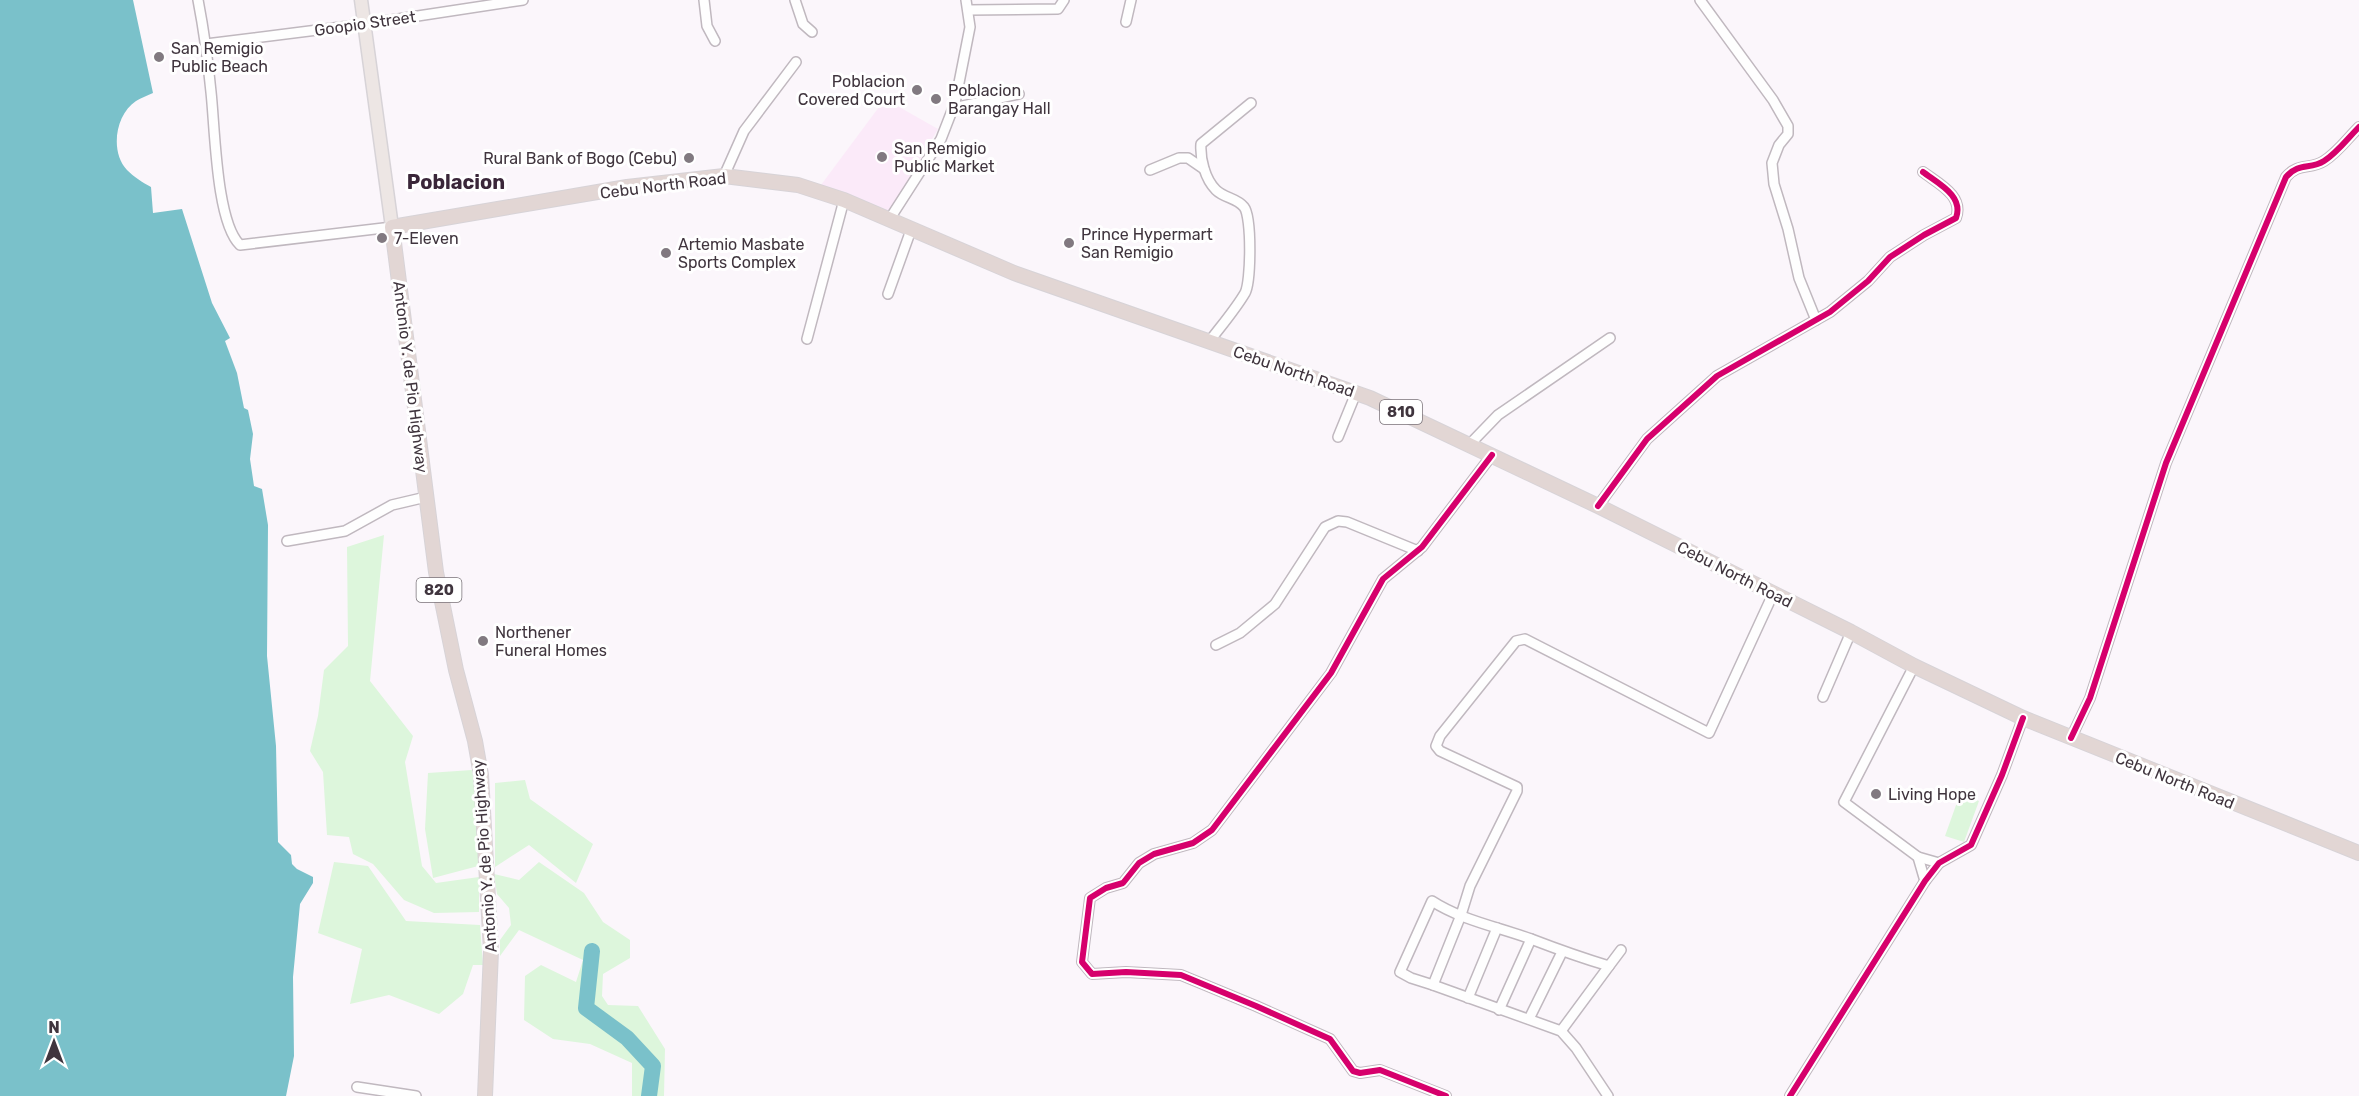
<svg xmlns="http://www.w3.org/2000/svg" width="2359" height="1096" viewBox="0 0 2359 1096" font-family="Rubik,sans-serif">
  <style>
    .built { fill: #fbeaf9 }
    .green { fill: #ddf6dc }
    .water { fill: #7ac1ca }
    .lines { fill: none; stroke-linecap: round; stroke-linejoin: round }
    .river { stroke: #7ac1ca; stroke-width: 16 }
    .minor-casing { stroke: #c0b8bf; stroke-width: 12 }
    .major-casing { stroke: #d7d3d7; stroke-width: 15 }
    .highway-casing { stroke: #d7d3d7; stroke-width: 16 }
    .minor { stroke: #fefefe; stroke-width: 9 }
    .major { stroke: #ede6e4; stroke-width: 12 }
    .highway { stroke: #e2d6d4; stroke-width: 14 }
    .cycleway-casing { stroke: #fff; stroke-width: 10 }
    .cycleway { stroke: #d6006c; stroke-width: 6 }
    .poi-dot { fill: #817980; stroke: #fff; stroke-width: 2 }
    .labels { text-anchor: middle; stroke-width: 6; stroke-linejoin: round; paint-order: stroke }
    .shield { fill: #fff; stroke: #797278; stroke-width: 1.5 }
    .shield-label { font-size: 15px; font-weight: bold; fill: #40353e }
    .street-label { font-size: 16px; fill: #40353e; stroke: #fff }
    .poi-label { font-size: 16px; fill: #40353e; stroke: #fff; text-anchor: start }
    .quarter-label { font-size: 20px; font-weight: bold; fill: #3a2639; stroke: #fff }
  </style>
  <rect width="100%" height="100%" fill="#fbf6fb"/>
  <polygon class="built" points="885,99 938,129 888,213 821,185"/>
  <g class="green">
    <polygon points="384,535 370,681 413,736 405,762 422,866 436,883 479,877 479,912 434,913 404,900 373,864 353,854 349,837 327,835 323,772 310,751 318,716 324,670 348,646 347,547"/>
    <polygon points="472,770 480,816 482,865 433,878 425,829 428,773"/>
    <polygon points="525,780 530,799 593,844 576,883 529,845 495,867 495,783"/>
    <polygon points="1960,794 1979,801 1964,842 1945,836"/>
    <polygon points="334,862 368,866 406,921 480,925 483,965 473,965 463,994 439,1014 389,995 350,1004 362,949 318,933"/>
    <polygon points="539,862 584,893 603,922 630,940 630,958 603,974 602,996 608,1005 638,1006 665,1049 664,1096 632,1096 632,1063 590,1044 553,1039 524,1020 525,976 541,965 576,982 583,960 519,930 500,956 500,940 511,925 509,908 497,894 494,874 519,880"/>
  </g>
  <path class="water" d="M0,0H133L153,93C148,95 141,98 136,101C115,115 110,152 127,170C133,176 143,183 151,187L153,213L182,209L212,303L230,338L225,341L237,373L244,408L248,410L253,434L250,459L254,486L262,489L268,525L267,656L276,746L278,842L291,855L292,864L297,869L313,877V883L300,904L293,977L294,1056L286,1096H0Z"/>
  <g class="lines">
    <polyline class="river" points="592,951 586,1008 627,1038 653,1066 649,1096"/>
    <defs>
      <g id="minor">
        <path d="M198,0C204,31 208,61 211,92C215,128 216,222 240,245L392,227"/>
        <polyline points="704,0 707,26 715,41"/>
        <polyline points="795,0 803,24 812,32"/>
        <polyline points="1700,0 1773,100 1788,126 1788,134 1779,145 1772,163 1774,184 1788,229 1799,278 1816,320"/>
        <polyline points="968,10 1058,9 1064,0"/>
        <polyline points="1126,22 1131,0"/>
        <polyline points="206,44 365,24 523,0"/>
        <polyline points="953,108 1019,94"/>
        <polyline points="1150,170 1179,158 1188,158 1204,169"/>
        <polyline points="724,176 744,131 796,62"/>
        <polyline points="889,220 941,139 955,103 970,27 966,0"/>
        <polyline points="888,294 911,230"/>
        <polyline points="807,339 844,200"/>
        <path d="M1209,342C1221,326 1235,310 1245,293C1251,282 1252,217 1244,207C1237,198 1224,198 1216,190C1205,179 1200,159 1201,144L1251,103"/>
        <polyline points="1338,437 1356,393"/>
        <polyline points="1470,444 1498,415 1610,338"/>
        <path d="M1598,506L1647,439L1717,376L1830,312L1868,281L1890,257L1924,235L1956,218C1964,196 1939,184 1923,172"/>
        <polyline points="287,541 345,531 392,505 426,497"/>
        <polyline points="1216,645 1240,633 1275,604 1325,527 1338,521 1347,522 1418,551"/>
        <polyline points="1914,666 1844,802 1918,857 1939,863"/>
        <polyline points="1823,697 1851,632"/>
        <path d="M2071,738L2090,698L2166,463L2286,177C2299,162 2310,170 2324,161C2337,153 2348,138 2359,127"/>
        <polyline points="1918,857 1925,881"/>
        <path d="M1433,985L1411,978L1400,972L1432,901C1461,920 1498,927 1531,939C1557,949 1582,958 1609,966L1621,950"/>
        <polyline points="1468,998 1497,928"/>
        <polyline points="1499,1010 1531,939"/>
        <polyline points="1529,1019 1562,952"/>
        <polyline points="1561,1031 1609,966"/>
        <polyline points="357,1087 416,1096"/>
        <polyline points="1446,1096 1380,1070 1360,1073 1353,1071 1330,1039 1256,1006 1181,975 1126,972 1092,974 1082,962 1090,898 1106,888 1123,883 1139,863 1154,854 1193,843 1212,830 1331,673 1383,579 1422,547 1492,455"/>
        <polyline points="1608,1096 1576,1048 1561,1031 1433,985 1461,915 1470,886 1517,791 1517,787 1440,751 1436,746 1440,736 1516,641 1525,639 1709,733 1773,594"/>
        <polyline points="1790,1096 1925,881 1939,863 1971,845 2002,775 2023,718"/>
      </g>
      <polyline id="major" points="361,0 392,227"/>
      <polyline id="highway" points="485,1096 491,951 481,775 475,741 456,670 436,572 392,227 627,187 724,176 798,185 844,200 1014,273 1370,398 1598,506 1851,632 1914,666 2023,718 2359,853"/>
    </defs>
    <use href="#minor" class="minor-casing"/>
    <use href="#major" class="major-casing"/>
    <use href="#highway" class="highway-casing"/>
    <use href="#minor" class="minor"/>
    <use href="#major" class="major"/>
    <use href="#highway" class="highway"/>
    <defs>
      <g id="cycleway">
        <path d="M1598,506L1647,439L1717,376L1830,312L1868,281L1890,257L1924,235L1956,218C1964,196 1939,184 1923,172"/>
        <path d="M2071,738L2090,698L2166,463L2286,177C2299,162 2310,170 2324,161C2337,153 2348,138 2359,127"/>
        <polyline points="1446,1096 1380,1070 1360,1073 1353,1071 1330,1039 1256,1006 1181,975 1126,972 1092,974 1082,962 1090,898 1106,888 1123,883 1139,863 1154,854 1193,843 1212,830 1331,673 1383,579 1422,547 1492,455"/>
        <polyline points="1790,1096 1925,881 1939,863 1971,845 2002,775 2023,718"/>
      </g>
    </defs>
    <use href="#cycleway" class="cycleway-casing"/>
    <use href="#cycleway" class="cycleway"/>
  </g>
  <g class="poi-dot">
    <circle cx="159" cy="57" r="6"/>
    <circle cx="917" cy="90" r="6"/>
    <circle cx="936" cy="99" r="6"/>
    <circle cx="882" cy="157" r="6"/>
    <circle cx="689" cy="158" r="6"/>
    <circle cx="382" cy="238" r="6"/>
    <circle cx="1069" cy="243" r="6"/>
    <circle cx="666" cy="253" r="6"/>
    <circle cx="483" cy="641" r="6"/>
    <circle cx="1876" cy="794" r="6"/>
  </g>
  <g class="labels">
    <g class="shield">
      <rect x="1380" y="400" width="42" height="24" rx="4.5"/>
      <rect x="416.5" y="578" width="45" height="24" rx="4.5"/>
    </g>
    <g class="shield-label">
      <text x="1401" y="417">810</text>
      <text x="439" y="595">820</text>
    </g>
    <g class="street-label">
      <text transform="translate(365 23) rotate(-8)" y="6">Goopio Street</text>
      <text transform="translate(663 185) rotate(-7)" y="6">Cebu North Road</text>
      <text transform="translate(1294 371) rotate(19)" y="6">Cebu North Road</text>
      <text transform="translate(411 377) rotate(83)" y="6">Antonio Y. de Pio Highway</text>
      <text transform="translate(1735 574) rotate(27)" y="6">Cebu North Road</text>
      <text transform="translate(2175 780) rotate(22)" y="6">Cebu North Road</text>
      <text transform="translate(484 856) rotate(-94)" y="6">Antonio Y. de Pio Highway</text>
    </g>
    <g class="poi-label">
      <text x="171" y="54">San Remigio<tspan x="171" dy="18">Public Beach</tspan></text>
      <text x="905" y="87" text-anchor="end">Poblacion<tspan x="905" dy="18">Covered Court</tspan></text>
      <text x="948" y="96">Poblacion<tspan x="948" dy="18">Barangay Hall</tspan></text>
      <text x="894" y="154">San Remigio<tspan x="894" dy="18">Public Market</tspan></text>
      <text x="677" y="164" text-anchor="end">Rural Bank of Bogo (Cebu)</text>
      <text x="1081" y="240">Prince Hypermart<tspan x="1081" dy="18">San Remigio</tspan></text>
      <text x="394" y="244">7-Eleven</text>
      <text x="678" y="250">Artemio Masbate<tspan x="678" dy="18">Sports Complex</tspan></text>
      <text x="495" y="638">Northener<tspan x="495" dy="18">Funeral Homes</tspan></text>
      <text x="1888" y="800">Living Hope</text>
    </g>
    <g class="quarter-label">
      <text x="456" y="189">Poblacion</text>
    </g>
  </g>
  <g transform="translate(54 1042)" stroke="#ffffff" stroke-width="4.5" paint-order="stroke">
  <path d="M0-4.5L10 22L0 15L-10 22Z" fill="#40353e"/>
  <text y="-9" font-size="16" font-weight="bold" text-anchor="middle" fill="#40353e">N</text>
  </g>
</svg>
